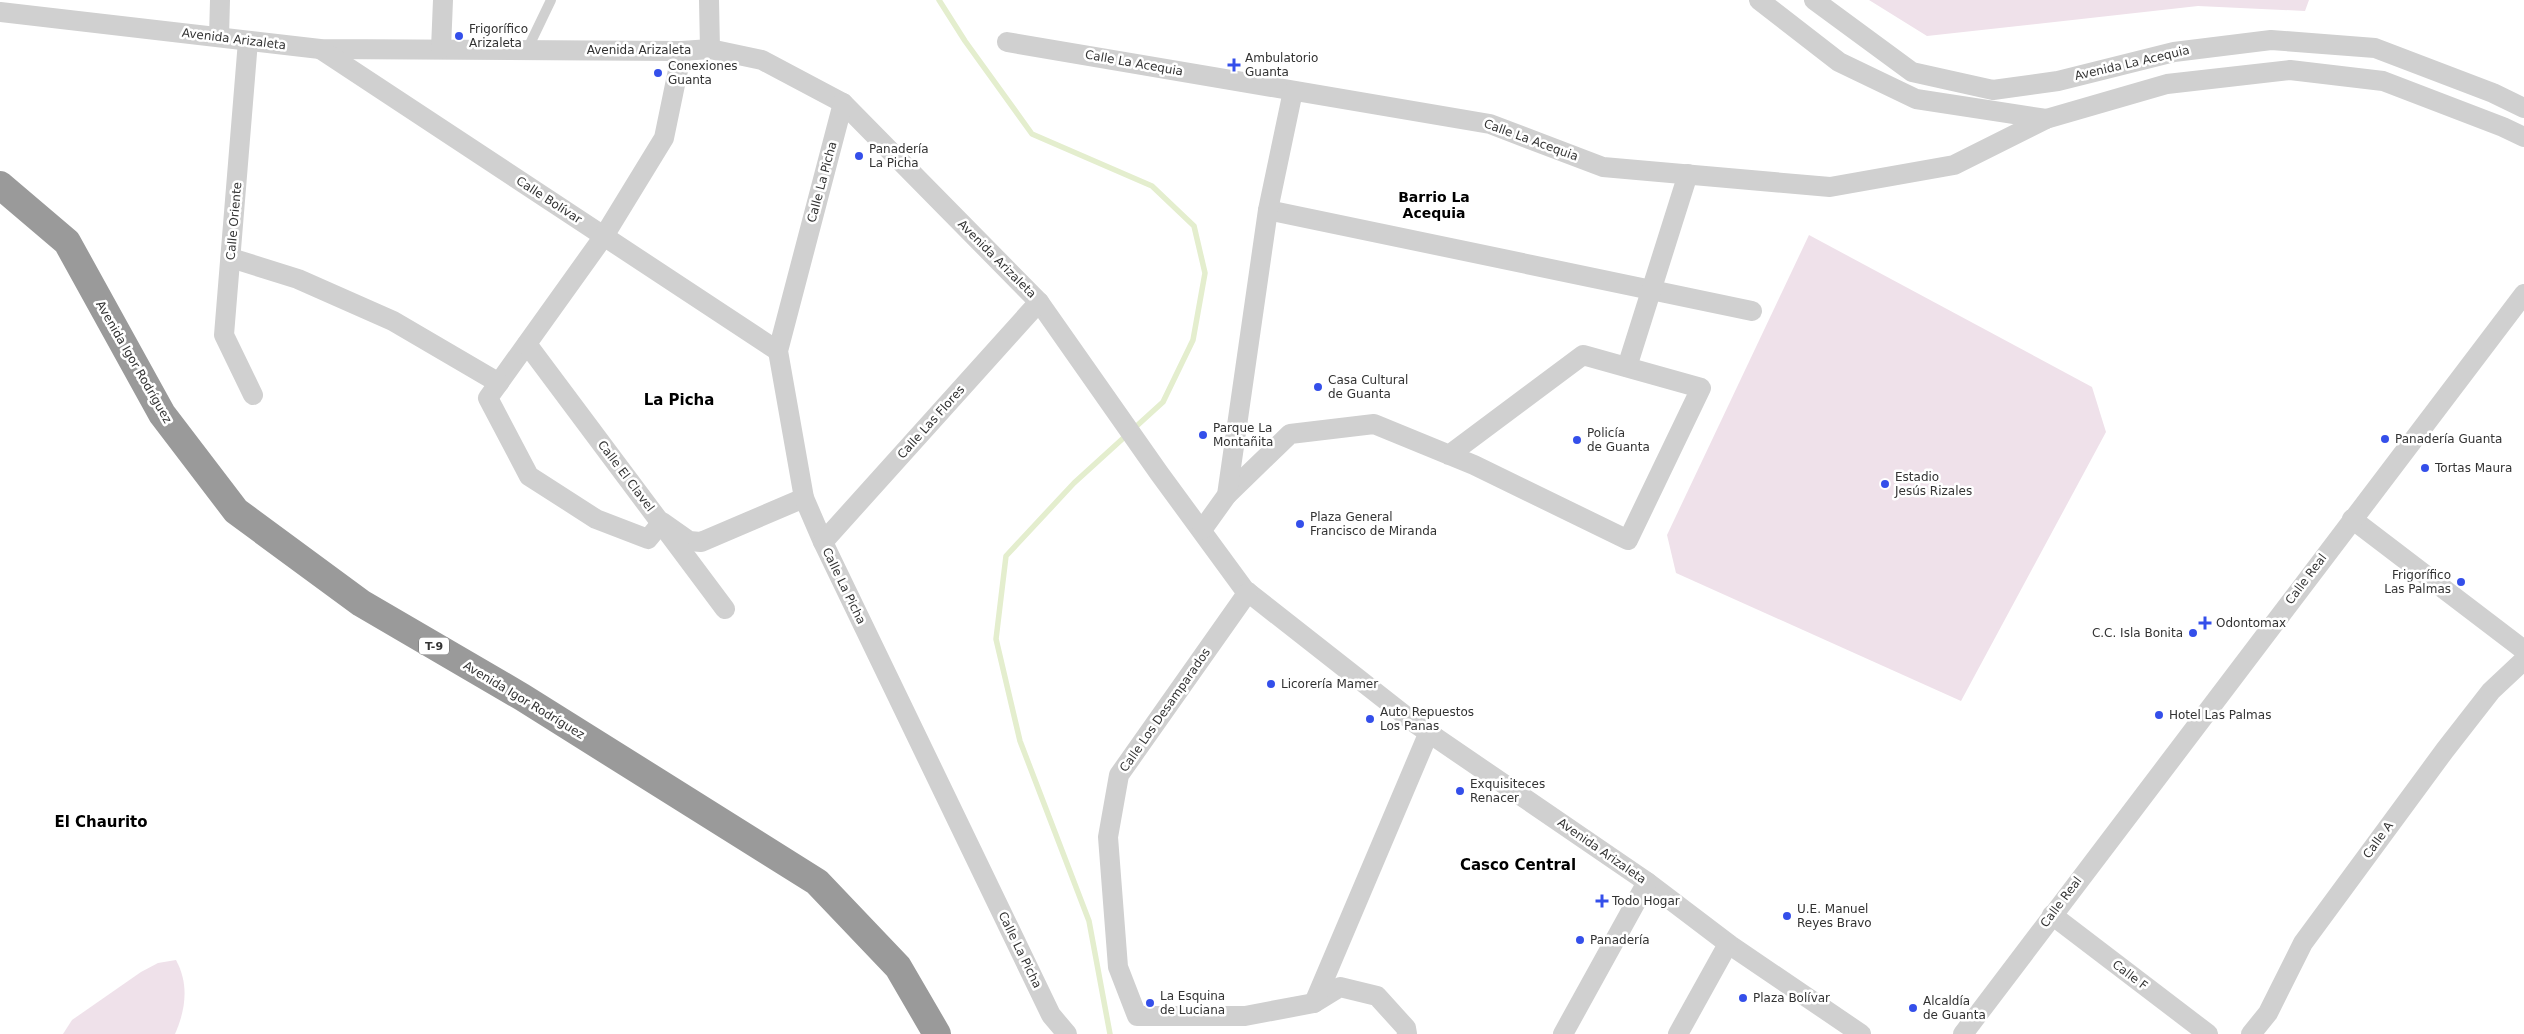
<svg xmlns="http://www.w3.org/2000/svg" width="2524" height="1034" viewBox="0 0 2524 1034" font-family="'DejaVu Sans',sans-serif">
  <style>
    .green { fill: #efe1ea }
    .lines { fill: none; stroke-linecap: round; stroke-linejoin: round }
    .stream { stroke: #e4eece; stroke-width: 5.5 }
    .lane { stroke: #d0d0d0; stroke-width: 10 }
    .street { stroke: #d0d0d0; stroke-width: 20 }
    .highway { stroke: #9a9a9a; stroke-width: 28 }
    .poi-dot { fill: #344fea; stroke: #fff; stroke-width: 2 }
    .labels { text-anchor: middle; stroke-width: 5; stroke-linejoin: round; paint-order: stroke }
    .shield { fill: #fff; stroke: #707070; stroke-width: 1 }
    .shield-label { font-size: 11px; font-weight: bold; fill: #333 }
    .poi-label { font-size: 12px; fill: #333; stroke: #fff; text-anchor: start }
    .street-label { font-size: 12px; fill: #333; stroke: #fff }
    .neighbourhood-label { font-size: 14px; font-weight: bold; fill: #000; stroke: #fff }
    .quarter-label { font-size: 15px; font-weight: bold; fill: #000; stroke: #fff }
  </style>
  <rect width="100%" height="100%" fill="#fff"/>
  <g class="green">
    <polygon points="1869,0 2309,0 2305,11 2198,6 1927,36"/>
    <polygon points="1809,235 2092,387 2106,432 1961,701 1676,573 1667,535"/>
    <path d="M176,960C189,984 186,1009 175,1034H63L72,1020L141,972L158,963Z"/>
  </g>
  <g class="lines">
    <polyline class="stream" points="939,0 965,41 1032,134 1152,186 1194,226 1205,273 1193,340 1163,402 1074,483 1006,556 996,639 1020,741 1089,921 1110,1034"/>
    <polyline class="lane" points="527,50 551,0"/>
    <g class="street">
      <polyline points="709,0 710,49"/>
      <polyline points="1759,0 1839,62 1916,99 2046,119"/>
      <polyline points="1814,0 1912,72 1993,90 2058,81 2174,52 2271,40 2375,48 2493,93 2524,108"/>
      <polyline points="0,12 320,49 682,51 710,49 762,60 843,103 1039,302 1159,473 1244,589 1416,724 1647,882 1730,945 1861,1034"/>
      <polyline points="219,37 220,0"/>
      <polyline points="248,41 224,335 253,395"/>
      <polyline points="1007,42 1490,124 1603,167 1830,187 1954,165 2046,119 2167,84 2290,70 2383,81 2503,127 2524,137"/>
      <polyline points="320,49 778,351"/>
      <polyline points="441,49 443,0"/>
      <polyline points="682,51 664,138 604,236 488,398 529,476 596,519 648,539 662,522 689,541 701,542 804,498"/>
      <polyline points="843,103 778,351 804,498 823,542 1051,1015 1067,1034"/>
      <polyline points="1268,210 1752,311"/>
      <polyline points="231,258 298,279 393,321 499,383"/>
      <polyline points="527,344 725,609"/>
      <polyline points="1627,367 1688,174"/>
      <polyline points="1227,495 1290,434 1374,424 1474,465 1628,540 1701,388 1583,355 1449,455"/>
      <polyline points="2352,519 2524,650"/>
      <polyline points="1202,530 1227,495 1268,210 1293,91"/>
      <polyline points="823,542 1039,302"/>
      <polyline points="1248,592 1119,775 1108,837 1118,967 1137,1016 1245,1016 1314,1003 1340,987 1377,996 1406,1028 1407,1034"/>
      <polyline points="2052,915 2208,1034"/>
      <polyline points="1314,1003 1429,732"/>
      <polyline points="1563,1034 1647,882"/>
      <polyline points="1678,1034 1728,944"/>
      <polyline points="1963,1034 2524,294"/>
      <polyline points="2251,1034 2268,1013 2303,943 2445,750 2491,691 2524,660"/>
    </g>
    <polyline class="highway" points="0,185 67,242 162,414 236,511 361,603 522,697 817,882 898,967 937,1034"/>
  </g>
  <g class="poi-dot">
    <circle cx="459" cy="36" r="5"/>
    <path d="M1231.5 57.5h5v5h5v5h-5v5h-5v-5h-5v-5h5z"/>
    <circle cx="658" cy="73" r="5"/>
    <circle cx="859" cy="156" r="5"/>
    <circle cx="1318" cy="387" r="5"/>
    <circle cx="1203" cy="435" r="5"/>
    <circle cx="2385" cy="439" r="5"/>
    <circle cx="1577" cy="440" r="5"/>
    <circle cx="2425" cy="468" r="5"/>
    <circle cx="1885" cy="484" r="5"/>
    <circle cx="1300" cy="524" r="5"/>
    <circle cx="2461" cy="582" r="5"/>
    <path d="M2202.5 615.5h5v5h5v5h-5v5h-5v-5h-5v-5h5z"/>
    <circle cx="2193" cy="633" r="5"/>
    <circle cx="1271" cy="684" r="5"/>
    <circle cx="2159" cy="715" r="5"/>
    <circle cx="1370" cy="719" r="5"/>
    <circle cx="1460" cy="791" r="5"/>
    <path d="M1599.5 893.5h5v5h5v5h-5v5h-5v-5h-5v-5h5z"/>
    <circle cx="1787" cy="916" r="5"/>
    <circle cx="1580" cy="940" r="5"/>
    <circle cx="1743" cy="998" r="5"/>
    <circle cx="1150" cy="1003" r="5"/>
    <circle cx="1913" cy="1008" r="5"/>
  </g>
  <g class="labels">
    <rect class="shield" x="419" y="637.5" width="30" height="17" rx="4"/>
    <g class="shield-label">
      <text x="434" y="650">T-9</text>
    </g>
    <g class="poi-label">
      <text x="469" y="33">Frigorífico<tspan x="469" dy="14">Arizaleta</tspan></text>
      <text x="1245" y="62">Ambulatorio<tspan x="1245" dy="14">Guanta</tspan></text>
      <text x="668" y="70">Conexiones<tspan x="668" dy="14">Guanta</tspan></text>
      <text x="869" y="153">Panadería<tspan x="869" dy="14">La Picha</tspan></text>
      <text x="1328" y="384">Casa Cultural<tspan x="1328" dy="14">de Guanta</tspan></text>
      <text x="1213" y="432">Parque La<tspan x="1213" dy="14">Montañita</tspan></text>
      <text x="1587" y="437">Policía<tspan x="1587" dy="14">de Guanta</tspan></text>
      <text x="2395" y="443">Panadería Guanta</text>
      <text x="2435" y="472">Tortas Maura</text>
      <text x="1895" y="481">Estadio<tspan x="1895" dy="14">Jesús Rizales</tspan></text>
      <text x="1310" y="521">Plaza General<tspan x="1310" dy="14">Francisco de Miranda</tspan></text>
      <text x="2451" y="579" text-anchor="end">Frigorífico<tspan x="2451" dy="14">Las Palmas</tspan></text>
      <text x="2216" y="627">Odontomax</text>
      <text x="2183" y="637" text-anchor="end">C.C. Isla Bonita</text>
      <text x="1281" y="688">Licorería Mamer</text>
      <text x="1380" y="716">Auto Repuestos<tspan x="1380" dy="14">Los Panas</tspan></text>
      <text x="2169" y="719">Hotel Las Palmas</text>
      <text x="1470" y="788">Exquisiteces<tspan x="1470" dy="14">Renacer</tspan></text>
      <text x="1612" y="905">Todo Hogar</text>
      <text x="1797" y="913">U.E. Manuel<tspan x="1797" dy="14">Reyes Bravo</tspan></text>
      <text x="1590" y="944">Panadería</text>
      <text x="1160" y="1000">La Esquina<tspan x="1160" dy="14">de Luciana</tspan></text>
      <text x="1753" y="1002">Plaza Bolívar</text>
      <text x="1923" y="1005">Alcaldía<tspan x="1923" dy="14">de Guanta</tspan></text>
    </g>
    <g class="street-label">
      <text transform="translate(234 39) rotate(7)" y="4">Avenida Arizaleta</text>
      <text x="639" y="54">Avenida Arizaleta</text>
      <text transform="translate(1134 63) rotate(10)" y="4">Calle La Acequia</text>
      <text transform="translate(2132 63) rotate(-13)" y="4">Avenida La Acequia</text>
      <text transform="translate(1531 140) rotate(20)" y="4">Calle La Acequia</text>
      <text transform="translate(822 182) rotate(-75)" y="4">Calle La Picha</text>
      <text transform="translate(549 200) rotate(33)" y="4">Calle Bolívar</text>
      <text transform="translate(234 221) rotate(-85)" y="4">Calle Oriente</text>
      <text transform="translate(997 259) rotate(45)" y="4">Avenida Arizaleta</text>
      <text transform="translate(134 362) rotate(60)" y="4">Avenida Igor Rodríguez</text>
      <text transform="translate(931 422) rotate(-48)" y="4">Calle Las Flores</text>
      <text transform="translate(626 476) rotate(53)" y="4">Calle El Clavel</text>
      <text transform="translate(2306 579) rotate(-53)" y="4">Calle Real</text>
      <text transform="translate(844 586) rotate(64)" y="4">Calle La Picha</text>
      <text transform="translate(524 700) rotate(31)" y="4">Avenida Igor Rodríguez</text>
      <text transform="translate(1165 710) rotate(-55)" y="4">Calle Los Desamparados</text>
      <text transform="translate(2378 840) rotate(-54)" y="4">Calle A</text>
      <text transform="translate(1602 851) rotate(35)" y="4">Avenida Arizaleta</text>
      <text transform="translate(2061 902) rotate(-53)" y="4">Calle Real</text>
      <text transform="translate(1020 950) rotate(64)" y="4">Calle La Picha</text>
      <text transform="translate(2130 975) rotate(37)" y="4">Calle F</text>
    </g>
    <g class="neighbourhood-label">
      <text x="1434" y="202">Barrio La<tspan x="1434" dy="16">Acequia</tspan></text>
    </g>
    <g class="quarter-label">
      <text x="679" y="405">La Picha</text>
      <text x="101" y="827">El Chaurito</text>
      <text x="1518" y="870">Casco Central</text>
    </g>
  </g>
</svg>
